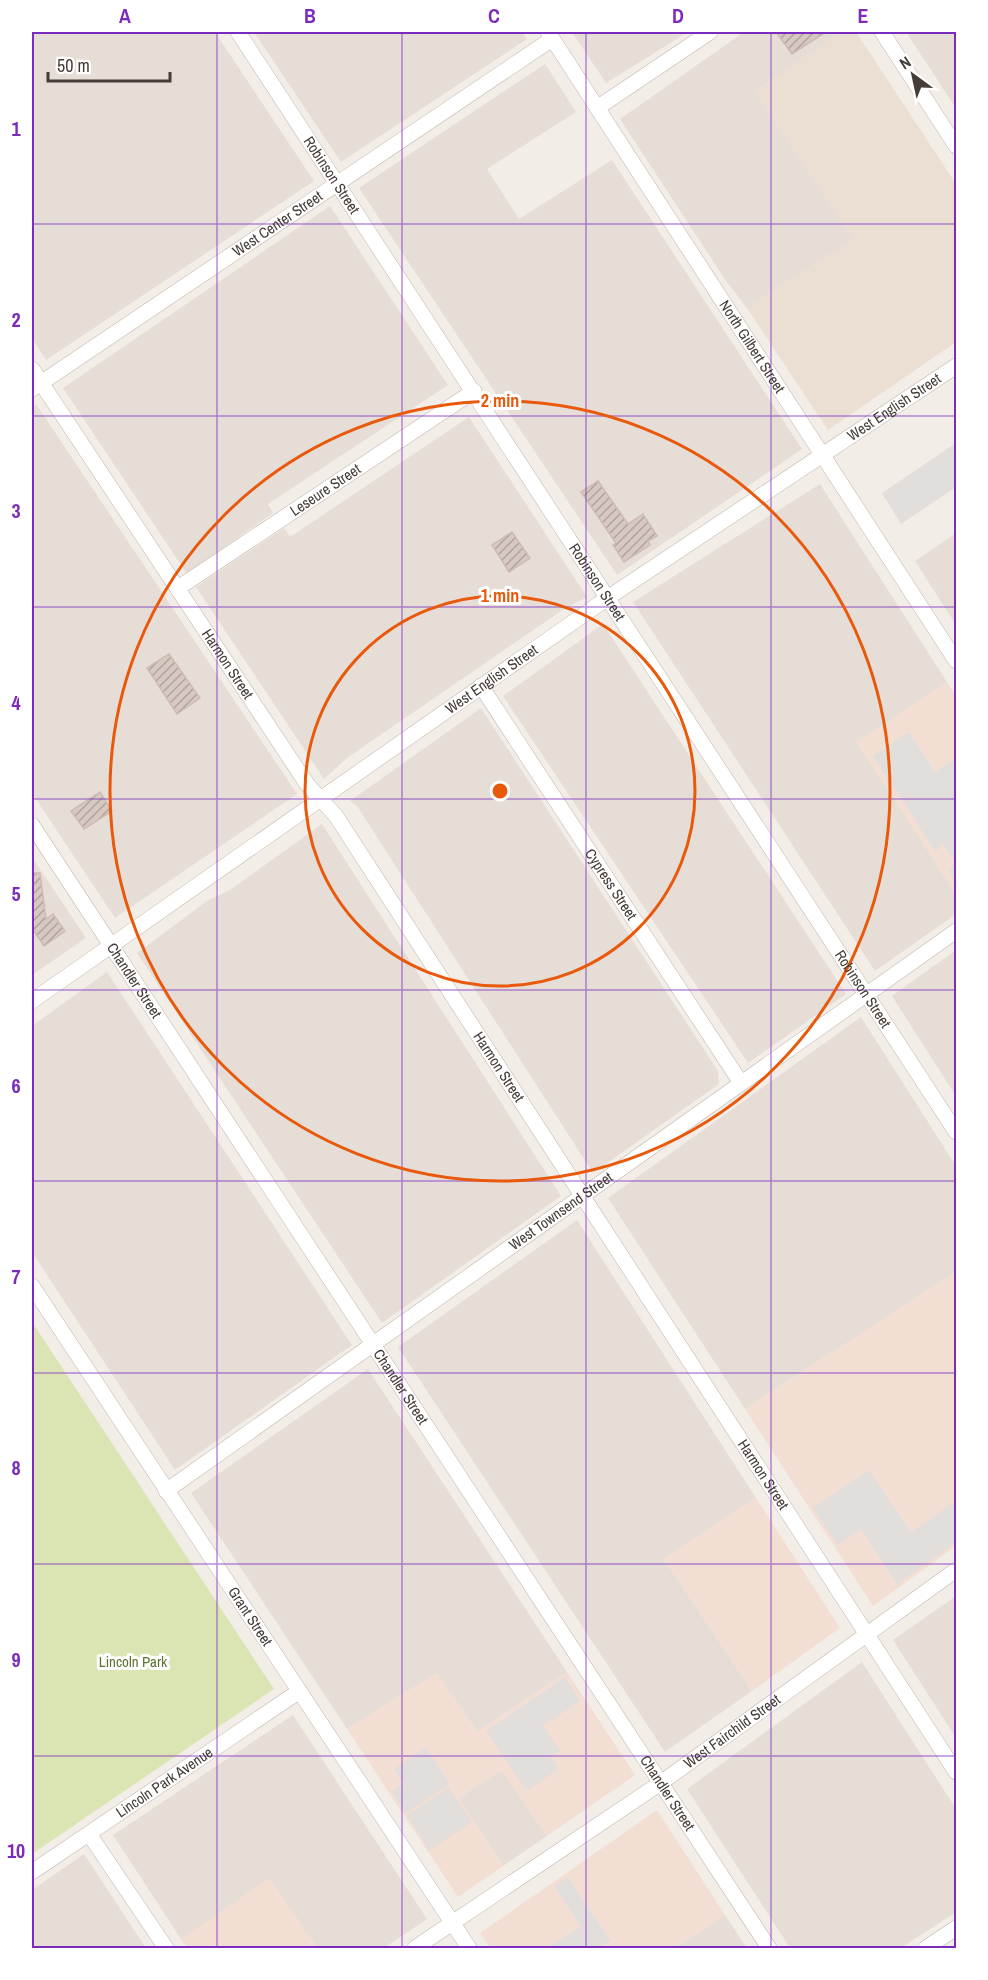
<svg xmlns="http://www.w3.org/2000/svg" width="988" height="1980" viewBox="0 0 988 1980" font-family="'Archivo Narrow',sans-serif">
  <style>
    .residential { fill: #e6ddd6 }
    .commercial { fill: #f3ded4 }
    .education { fill: #ebded3 }
    .park { fill: #dbe5b3 }
    .parking { fill: #e1dedc }
    .building { fill: url(#building-hatch); stroke: #cebcb2; stroke-width: 1.5 }
    .lines { fill: none; stroke-linecap: round; stroke-linejoin: round }
    .street-casing { stroke: #c1b5ae; stroke-width: 16 }
    .street { stroke: #fff; stroke-width: 15 }
    .grid { fill: none; stroke: #7b2cbf; stroke-width: 1.5; stroke-opacity: 0.55 }
    .ring { fill: none; stroke: #e8590c; stroke-width: 3 }
    .labels { text-anchor: middle; stroke-width: 6; stroke-linejoin: round; paint-order: stroke }
    .street-label { font-size: 15px; fill: #463c37; stroke: #fff }
    .park-label { font-size: 15px; fill: #5a742e; stroke: #fff }
    .centre { fill: #e8590c; stroke: #fff; stroke-width: 3 }
    .ring-label { font-size: 18px; text-anchor: middle; font-weight: bold; fill: #e8590c; stroke: #fff; stroke-width: 6; stroke-linejoin: round; paint-order: stroke }
    .neatline { fill: none; stroke: #7b2cbf; stroke-width: 2 }
    .grid-label { font-size: 20px; text-anchor: middle; font-weight: bold; fill: #7b2cbf }
  </style>
  <defs>
    <pattern id="building-hatch" width="6" height="6" patternUnits="userSpaceOnUse" patternTransform="scale(1.5)"><rect width="6" height="6" fill="#d7c9c1"/><path d="M-1 1l2-2M0 6l6-6M5 7l2-2" fill="none" stroke="#b0a49e"/></pattern>
  </defs>
  <rect width="100%" height="100%" fill="#f3ede8"/>
  <g class="residential">
    <polygon points="32,32 215,32 314,181 46,360 32,338"/>
    <polygon points="254,32 522,32 527,39 341,162"/>
    <polygon points="572,32 688,32 606,83"/>
    <polygon points="744,32 843,32 755,91 854,239 747,308 726,281 620,119"/>
    <polygon points="906,32 956,32 956,108"/>
    <polygon points="545,64 576,112 487,169 519,219 612,160 802,449 617,575 359,188"/>
    <polygon points="330,206 448,385 268,504 273,513 187,574 63,388"/>
    <polygon points="36,404 297,794 115,918 32,793 32,407"/>
    <polygon points="469,417 587,597 564,609 347,758 324,779 196,587 284,528 290,537"/>
    <polygon points="820,484 947,682 857,742 956,894 956,914 875,971 633,602"/>
    <polygon points="956,533 956,625 915,561"/>
    <polygon points="603,624 846,994 748,1063 503,696"/>
    <polygon points="481,708 718,1071 719,1084 593,1173 357,806 350,801"/>
    <polygon points="322,824 561,1196 382,1323 137,953 207,901 230,890"/>
    <polygon points="32,857 86,938 32,975"/>
    <polygon points="956,950 956,1096 892,996"/>
    <polygon points="107,972 352,1345 175,1470 32,1252 32,1026"/>
    <polygon points="861,1017 956,1166 956,1272 745,1409 608,1198"/>
    <polygon points="577,1220 756,1498 664,1559 752,1691 665,1752 398,1347"/>
    <polygon points="368,1369 567,1672 477,1732 437,1673 347,1729 191,1493"/>
    <polygon points="956,1596 956,1738 893,1640"/>
    <polygon points="862,1662 956,1809 956,1912 901,1948 790,1948 687,1789"/>
    <polygon points="293,1715 427,1919 384,1948 317,1948 270,1879 181,1939 113,1835"/>
    <polygon points="502,1769 547,1836 503,1866 458,1798"/>
    <polygon points="84,1854 146,1948 32,1948 32,1890"/>
    <polygon points="725,1915 747,1948 674,1948"/>
  </g>
  <g class="commercial">
    <polygon points="947,682 956,696 956,894 857,742"/>
    <polygon points="956,1272 956,1546 873,1606 745,1409"/>
    <polygon points="756,1498 840,1628 752,1691 664,1559"/>
    <polygon points="567,1672 635,1775 547,1836 502,1770 459,1797 503,1866 458,1897 347,1729 437,1673 477,1732"/>
    <polygon points="657,1810 725,1915 674,1948 490,1948 480,1933"/>
    <polygon points="270,1878 317,1948 188,1948 181,1939"/>
  </g>
  <polygon class="education" points="843,32 856,32 956,184 956,342 828,430 747,308 854,239 755,91"/>
  <polygon class="park" points="32,1322 274,1689 32,1854"/>
  <g class="parking">
    <polygon points="956,443 956,487 901,524 882,493"/>
    <polygon points="909,732 935,772 956,758 956,883 949,872 955,862 942,843 936,852 873,756"/>
    <polygon points="869,1470 911,1532 956,1501 956,1542 897,1584 861,1529 838,1545 813,1508"/>
    <polygon points="565,1677 580,1701 543,1726 560,1751 551,1757 558,1769 527,1791 486,1731"/>
    <polygon points="426,1747 450,1784 406,1813 392,1791 403,1783 394,1769"/>
    <polygon points="449,1788 472,1822 429,1850 407,1815"/>
    <polygon points="568,1877 611,1941 598,1948 546,1948 581,1927 554,1886"/>
  </g>
  <g class="building">
    <polygon points="776,32 826,32 792,54"/>
    <polygon points="598,481 628,524 643,514 657,536 648,541 650,545 624,562 613,545 616,543 581,492"/>
    <polygon points="512,532 530,558 509,572 492,545"/>
    <polygon points="169,654 200,698 177,714 147,668"/>
    <polygon points="100,792 112,811 84,829 71,811"/>
    <polygon points="32,873 40,873 46,919 53,914 65,931 44,946 32,928"/>
  </g>
  <g class="lines">
    <defs>
      <g id="street">
        <path id="s1" d="M238,32L956,1132"/>
        <path id="s2" d="M548,32L956,661"/>
        <polyline points="882,32 956,146"/>
        <polyline points="597,108 710,32"/>
        <path id="s3" d="M32,369L307,784L336,816L956,1772"/>
        <path id="s4" d="M32,389L552,39"/>
        <path id="s5" d="M178,588L474,391"/>
        <path id="s6" d="M481,686L741,1083"/>
        <path id="s7" d="M32,825L769,1948"/>
        <path id="s8" d="M32,1001L609,597L956,366"/>
        <path id="s9" d="M32,1286L469,1948"/>
        <path id="s10" d="M166,1491L956,931"/>
        <polyline points="89,1834 166,1948"/>
        <path id="s11" d="M32,1872L298,1692"/>
        <path id="s12" d="M415,1948L662,1782L956,1570"/>
        <polyline points="926,1948 956,1928"/>
      </g>
    </defs>
    <use href="#street" class="street-casing"/>
    <use href="#street" class="street"/>
  </g>
  <path class="grid" d="M217,32V1948M402,32V1948M586,32V1948M771,32V1948M32,224H956M32,416H956M32,607H956M32,799H956M32,990H956M32,1181H956M32,1373H956M32,1564H956M32,1756H956"/>
  <g class="ring">
    <circle cx="500" cy="791" r="195"/>
    <circle cx="500" cy="791" r="390"/>
  </g>
  <g class="labels">
    <g class="street-label">
      <text dy="5" stroke="none"><textPath href="#s1" startOffset="171">Robinson Street</textPath></text>
      <text dy="5" stroke="none"><textPath href="#s4" startOffset="296">West Center Street</textPath></text>
      <text dy="5" stroke="none"><textPath href="#s2" startOffset="375">North Gilbert Street</textPath></text>
      <text dy="5" stroke="none"><textPath href="#s8" startOffset="1047">West English Street</textPath></text>
      <text dy="5" stroke="none"><textPath href="#s5" startOffset="177">Leseure Street</textPath></text>
      <text dy="5" stroke="none"><textPath href="#s1" startOffset="657">Robinson Street</textPath></text>
      <text dy="5" stroke="none"><textPath href="#s3" startOffset="354">Harmon Street</textPath></text>
      <text dy="5" stroke="none"><textPath href="#s8" startOffset="561">West English Street</textPath></text>
      <text dy="5" stroke="none"><textPath href="#s6" startOffset="237">Cypress Street</textPath></text>
      <text dy="5" stroke="none"><textPath href="#s7" startOffset="186">Chandler Street</textPath></text>
      <text dy="5" stroke="none"><textPath href="#s1" startOffset="1143">Robinson Street</textPath></text>
      <text dy="5" stroke="none"><textPath href="#s3" startOffset="840">Harmon Street</textPath></text>
      <text dy="5" stroke="none"><textPath href="#s10" startOffset="484">West Townsend Street</textPath></text>
      <text dy="5" stroke="none"><textPath href="#s7" startOffset="672">Chandler Street</textPath></text>
      <text dy="5" stroke="none"><textPath href="#s3" startOffset="1326">Harmon Street</textPath></text>
      <text dy="5" stroke="none"><textPath href="#s9" startOffset="396">Grant Street</textPath></text>
      <text dy="5" stroke="none"><textPath href="#s12" startOffset="384">West Fairchild Street</textPath></text>
      <text dy="5" stroke="none"><textPath href="#s11" startOffset="160">Lincoln Park Avenue</textPath></text>
      <text dy="5" stroke="none"><textPath href="#s7" startOffset="1158">Chandler Street</textPath></text>
    </g>
    <g class="park-label">
      <text x="133" y="1667">Lincoln Park</text>
    </g>
  </g>
  <circle cx="500" cy="791" r="9" class="centre"/>
  <g class="ring-label">
    <text x="500" y="407">2 min</text>
    <text x="500" y="602">1 min</text>
  </g>
  <rect width="988" height="1980" fill="none" stroke="#ffffff" stroke-width="66"/>
  <g transform="translate(913 75) rotate(327)" stroke="#ffffff" stroke-width="4.5" paint-order="stroke">
  <path d="M0-4.5L10 22L0 15L-10 22Z" fill="#463c37"/>
  <text y="-9" font-size="16" font-weight="bold" text-anchor="middle" fill="#463c37">N</text>
  </g>
  <path d="M48 72v9h122v-9" fill="none" stroke="#463c37" stroke-width="3"/>
  <text x="57" y="72" font-size="18" fill="#463c37" stroke="#ffffff" stroke-width="4.5" paint-order="stroke">50 m</text>
  <rect x="33" y="33" width="922" height="1914" class="neatline"/>
  <g class="grid-label">
    <text x="125" y="23">A</text>
    <text x="310" y="23">B</text>
    <text x="494" y="23">C</text>
    <text x="678" y="23">D</text>
    <text x="863" y="23">E</text>
    <text x="16" y="136">1</text>
    <text x="16" y="327">2</text>
    <text x="16" y="518">3</text>
    <text x="16" y="710">4</text>
    <text x="16" y="901">5</text>
    <text x="16" y="1093">6</text>
    <text x="16" y="1284">7</text>
    <text x="16" y="1475">8</text>
    <text x="16" y="1667">9</text>
    <text x="16" y="1858">10</text>
  </g>
</svg>
